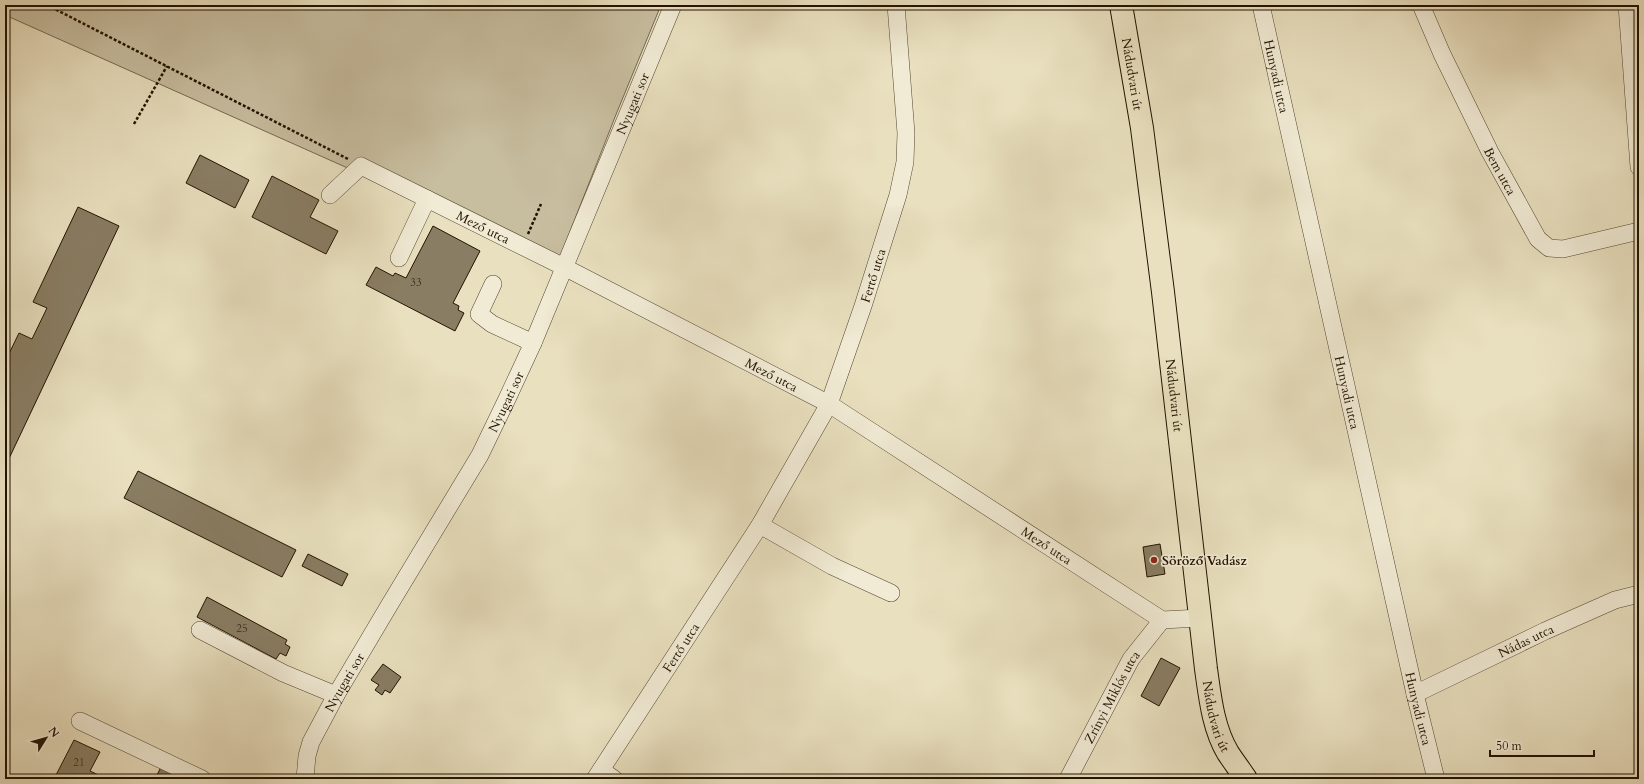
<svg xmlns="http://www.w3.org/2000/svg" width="1644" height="784" viewBox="0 0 1644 784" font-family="Cardo,serif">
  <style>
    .green { fill: #c7bd9f; stroke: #746850 }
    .building { fill: #897d63; stroke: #221200 }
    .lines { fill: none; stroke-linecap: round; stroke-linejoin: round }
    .minor-casing { stroke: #544630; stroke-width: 18 }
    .major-casing { stroke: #221200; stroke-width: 24 }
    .path { stroke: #221200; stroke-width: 2.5; stroke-dasharray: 3 2; stroke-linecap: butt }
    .minor { stroke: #f1ebd5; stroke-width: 17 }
    .major { stroke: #e9e0bf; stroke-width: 22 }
    .poi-dot { fill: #8f2418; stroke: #f1ebd5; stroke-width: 1.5 }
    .labels { text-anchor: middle; stroke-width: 3.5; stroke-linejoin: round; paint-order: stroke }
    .number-label { font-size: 11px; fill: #3c2d19 }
    .street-label { font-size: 13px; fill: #221200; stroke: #f1ebd5 }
    .poi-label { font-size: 13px; font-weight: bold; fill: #221200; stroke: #f1ebd5; text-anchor: start }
  </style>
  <rect width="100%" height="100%" fill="#e9e0bf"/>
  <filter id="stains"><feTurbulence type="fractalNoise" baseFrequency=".005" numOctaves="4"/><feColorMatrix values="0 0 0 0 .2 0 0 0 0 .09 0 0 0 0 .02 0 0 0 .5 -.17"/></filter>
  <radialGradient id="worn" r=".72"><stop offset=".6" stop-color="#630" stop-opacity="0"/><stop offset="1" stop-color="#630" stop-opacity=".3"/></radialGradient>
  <polygon class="green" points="5,5 661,5 617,112 558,262 5,15"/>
  <g class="building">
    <polygon points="200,155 249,180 235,208 186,183"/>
    <polygon points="272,176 319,200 310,217 338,231 326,254 252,217"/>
    <polygon points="78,207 119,226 5,467 5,362 19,333 32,339 47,308 33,302"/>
    <polygon points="433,226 480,251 453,303 459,306 458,310 464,313 455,331 366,285 376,267 393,276 395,273 406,278"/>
    <polygon points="138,471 296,550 282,577 124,498"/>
    <polygon points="1160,544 1165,574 1147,577 1143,547"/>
    <polygon points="308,554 348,574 342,586 302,566"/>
    <polygon points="207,597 287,640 285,644 290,647 286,656 280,653 276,659 197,617"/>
    <polygon points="1161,658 1180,668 1159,706 1141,696"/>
    <polygon points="383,664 401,677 390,693 385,690 382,695 375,690 379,685 371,680"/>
    <polygon points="74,740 100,752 90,771 107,779 59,779 55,777"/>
    <polygon points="161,767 186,779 155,779"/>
  </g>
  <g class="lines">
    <defs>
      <g id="minor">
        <path id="s1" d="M1261,5L1415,694L1436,779"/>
        <path id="s2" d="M1421,5L1442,54L1490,152L1538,239L1549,248L1563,249L1639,231"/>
        <polyline points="1627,5 1639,167"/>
        <path id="s3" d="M330,195L361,166L564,267L829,404L1162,620"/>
        <polyline points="399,258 427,199"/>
        <polyline points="493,284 479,314 492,324 533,343"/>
        <polyline points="760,525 832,566 891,593"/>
        <polyline points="1162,620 1200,618"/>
        <polyline points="200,630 283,673 336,695"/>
        <path id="s4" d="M1415,694L1545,631L1615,600L1639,594"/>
        <polyline points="80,721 202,779"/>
        <polyline points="601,770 614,779"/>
        <path id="s5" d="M305,779L307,756L311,742L336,695L390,604L480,455L507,399L533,343L673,5"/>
        <path id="s6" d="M595,779L760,525L829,404L863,306L898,195L905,162L906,133L896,5"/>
        <path id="s7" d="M1068,779L1131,659L1162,620"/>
      </g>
      <g id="major">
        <path id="s8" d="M1121,5L1142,128L1163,292L1206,669C1210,697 1213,728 1228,753C1234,762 1240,770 1246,779"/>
      </g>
    </defs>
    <use href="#minor" class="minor-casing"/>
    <use href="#major" class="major-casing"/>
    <g class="path">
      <polyline points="47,5 348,159"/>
      <polyline points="134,124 167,66"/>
      <polyline points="528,234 541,204"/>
    </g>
    <use href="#minor" class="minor"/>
    <use href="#major" class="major"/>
  </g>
  <circle class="poi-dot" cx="1154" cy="560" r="4"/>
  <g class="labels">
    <g class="number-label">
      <text x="416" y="286">33</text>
      <text x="242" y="632">25</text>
      <text x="79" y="766">21</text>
    </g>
    <g class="street-label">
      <text dy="5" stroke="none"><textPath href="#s8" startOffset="70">Nádudvari út</textPath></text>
      <text dy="5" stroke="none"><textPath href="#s1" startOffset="73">Hunyadi utca</textPath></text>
      <text dy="5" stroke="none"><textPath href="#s5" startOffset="754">Nyugati sor</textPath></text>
      <text dy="5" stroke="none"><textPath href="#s2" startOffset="184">Bem utca</textPath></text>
      <text dy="5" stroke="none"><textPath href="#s3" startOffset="179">Mező utca</textPath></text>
      <text dy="5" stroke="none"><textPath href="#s6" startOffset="578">Fertő utca</textPath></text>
      <text dy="5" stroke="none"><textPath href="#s3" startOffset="503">Mező utca</textPath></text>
      <text dy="5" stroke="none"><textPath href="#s1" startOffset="397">Hunyadi utca</textPath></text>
      <text dy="5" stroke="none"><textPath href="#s8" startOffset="394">Nádudvari út</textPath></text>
      <text dy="5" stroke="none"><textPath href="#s5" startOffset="430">Nyugati sor</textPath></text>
      <text dy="5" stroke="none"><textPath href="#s3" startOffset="827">Mező utca</textPath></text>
      <text dy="5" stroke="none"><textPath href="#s4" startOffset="123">Nádas utca</textPath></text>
      <text dy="5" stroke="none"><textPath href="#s6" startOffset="157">Fertő utca</textPath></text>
      <text dy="5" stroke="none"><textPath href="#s5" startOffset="106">Nyugati sor</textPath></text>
      <text dy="5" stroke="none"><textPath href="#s7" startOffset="93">Zrínyi Miklós utca</textPath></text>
      <text dy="5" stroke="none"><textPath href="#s1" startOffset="721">Hunyadi utca</textPath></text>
      <text dy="5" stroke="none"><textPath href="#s8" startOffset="718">Nádudvari út</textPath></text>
    </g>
    <g class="poi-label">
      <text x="1162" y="565">Söröző Vadász</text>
    </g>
  </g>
  <rect width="1644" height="784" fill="none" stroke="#e9e0bf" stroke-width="20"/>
  <rect x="6" y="6" width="1632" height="772" fill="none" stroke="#221200" stroke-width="2"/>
  <rect x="10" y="10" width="1624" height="764" fill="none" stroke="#221200"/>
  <g transform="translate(46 738) rotate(53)" stroke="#f1ebd5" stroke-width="3" paint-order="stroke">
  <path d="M0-3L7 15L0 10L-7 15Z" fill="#221200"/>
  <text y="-6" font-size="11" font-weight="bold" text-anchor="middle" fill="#221200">N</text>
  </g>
  <path d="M1490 750v6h104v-6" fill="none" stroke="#221200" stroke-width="2"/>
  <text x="1496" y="750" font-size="12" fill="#221200" stroke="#f1ebd5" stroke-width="3" paint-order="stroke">50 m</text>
  <rect width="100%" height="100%" filter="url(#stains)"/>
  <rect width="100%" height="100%" fill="url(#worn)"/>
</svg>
